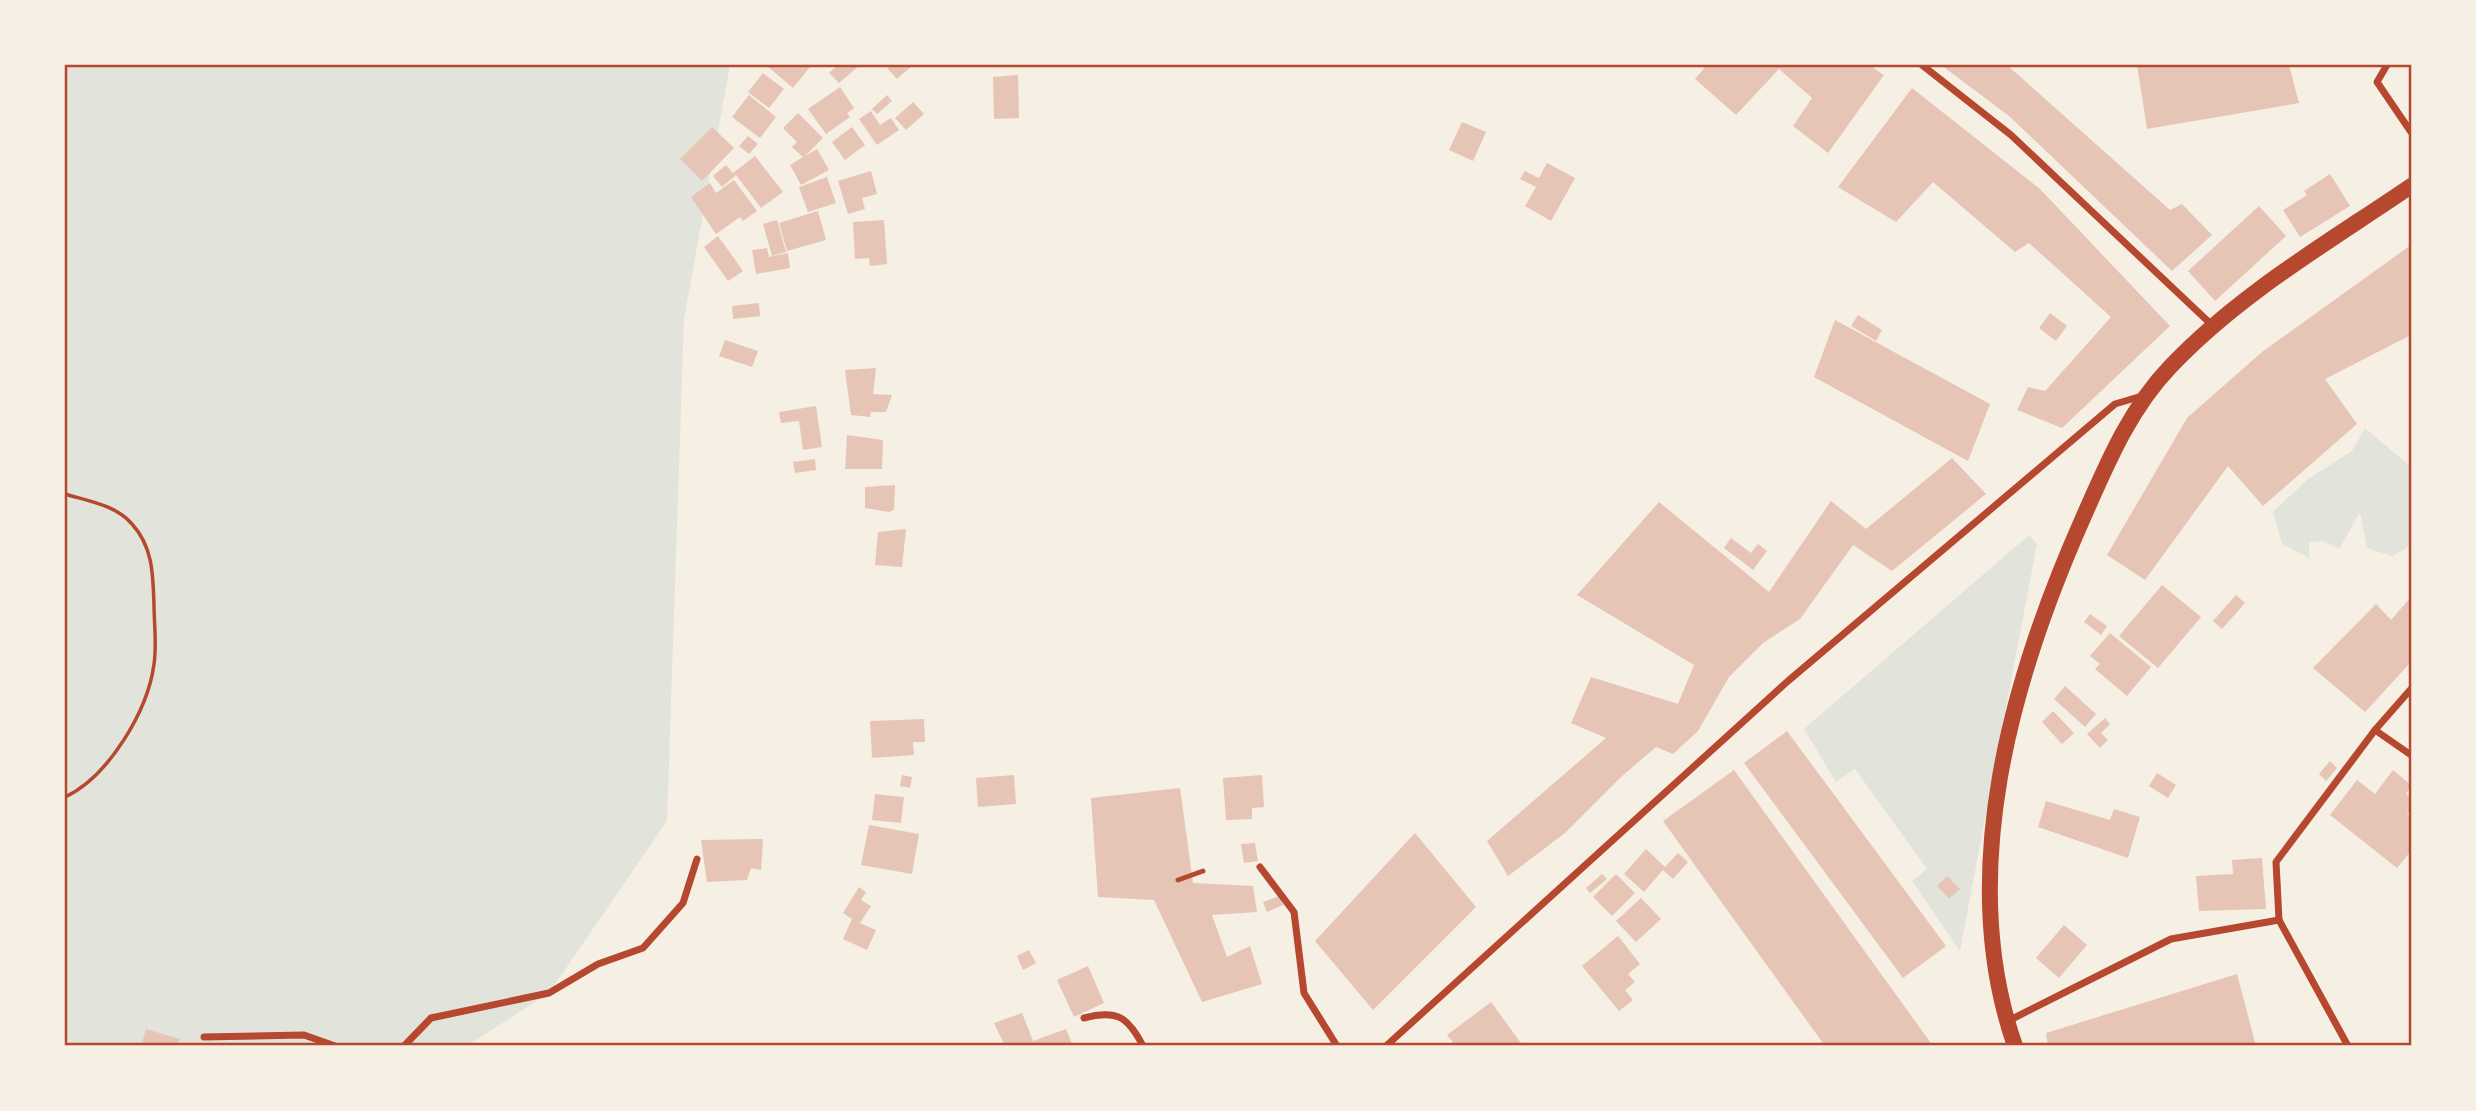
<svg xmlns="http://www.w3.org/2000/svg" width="2476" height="1111" viewBox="0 0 2476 1111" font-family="Lora,serif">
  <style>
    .green { fill: #e2e4dc }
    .building { fill: #e6c5b7 }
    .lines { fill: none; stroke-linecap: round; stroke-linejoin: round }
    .path { stroke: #b5482f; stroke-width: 3.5 }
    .service { stroke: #b5482f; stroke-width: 5 }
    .minor { stroke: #b5482f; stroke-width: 7 }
    .primary { stroke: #b5482f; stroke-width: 16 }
    .neatline { fill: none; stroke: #b5482f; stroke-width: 2.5 }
  </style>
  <rect width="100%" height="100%" fill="#f6efe4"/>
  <g class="green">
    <polygon points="65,65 730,65 684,319 667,821 549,993 467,1046 65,1046"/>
    <polygon points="2365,428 2411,467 2411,542 2405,549 2392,556 2367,548 2360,513 2339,549 2322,541 2309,542 2309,558 2282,544 2273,512 2308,479 2352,451"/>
    <polygon points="2029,535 2037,544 1960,951 1912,881 1927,869 1855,769 1836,782 1804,729"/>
  </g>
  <g class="building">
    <polygon points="766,65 807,65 810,67 793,88"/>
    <polygon points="838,65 860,65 839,83 829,73"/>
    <polygon points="891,65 913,65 897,79 887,68"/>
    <polygon points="1707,65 1869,65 1884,75 1828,153 1793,126 1812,98 1779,69 1736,115 1695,79"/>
    <polygon points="1941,65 2007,65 2170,210 2182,204 2212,235 2172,271 2009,116"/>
    <polygon points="2137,65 2289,65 2299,103 2147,129"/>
    <polygon points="763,73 784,89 769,108 748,92"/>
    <polygon points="1018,75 1019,118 994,119 993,77"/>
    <polygon points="840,87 854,108 847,113 850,117 826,134 808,109"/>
    <polygon points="1912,88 2040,189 2170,326 2062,428 2017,410 2028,387 2045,391 2111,317 2029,243 2015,252 1933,182 1896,222 1838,187"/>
    <polygon points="749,95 776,117 760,138 732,117"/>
    <polygon points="887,95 892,101 877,114 872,109"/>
    <polygon points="913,102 924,114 906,130 895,118"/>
    <polygon points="871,111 880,125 891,118 899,130 877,145 859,119"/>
    <polygon points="798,113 823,138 805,156 817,149 829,170 801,185 790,165 803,157 792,147 797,142 783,128"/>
    <polygon points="1462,122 1486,132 1473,161 1449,150"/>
    <polygon points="712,127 734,148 702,181 680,159"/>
    <polygon points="852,127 865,145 845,160 832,142"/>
    <polygon points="748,136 758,144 749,154 739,146"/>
    <polygon points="755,156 783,192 761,208 736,175 722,187 713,176 726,165 733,173"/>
    <polygon points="1547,163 1575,178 1551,221 1525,206 1536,187 1520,179 1525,171 1539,178"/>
    <polygon points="871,171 877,194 862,198 865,209 848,214 838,181"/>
    <polygon points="2330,174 2350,206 2300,237 2283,210 2307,195 2304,191"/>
    <polygon points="827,177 836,203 808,212 799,187"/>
    <polygon points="734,180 757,211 743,221 740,217 716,234 691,197 710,183 716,193"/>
    <polygon points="2259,206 2286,236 2215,301 2188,271"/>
    <polygon points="818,211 826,240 787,251 779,223"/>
    <polygon points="777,220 786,252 772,256 763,224"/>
    <polygon points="884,220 887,264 870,266 869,258 855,259 853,222"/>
    <polygon points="718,236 743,271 728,281 704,247"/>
    <polygon points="2411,245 2411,335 2325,379 2357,424 2263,506 2228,466 2145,580 2107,555 2187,418 2262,352"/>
    <polygon points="767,248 769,257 788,253 790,268 756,274 752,250"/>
    <polygon points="759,303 760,316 733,319 732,306"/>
    <polygon points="2050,313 2067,326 2056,341 2039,328"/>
    <polygon points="1858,315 1882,330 1876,341 1851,326"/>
    <polygon points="1835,320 1990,404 1968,461 1814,377"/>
    <polygon points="725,340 758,351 752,367 719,356"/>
    <polygon points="876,368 873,394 892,395 886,412 871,412 870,417 851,415 845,370"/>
    <polygon points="816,406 822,447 803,450 799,421 781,423 779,412"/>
    <polygon points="847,435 883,440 882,469 845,469"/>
    <polygon points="1952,458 1986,494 1892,571 1853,545 1800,619 1763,643 1729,677 1698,731 1673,754 1656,747 1621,777 1565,833 1508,876 1487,841 1606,738 1571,723 1591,677 1678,704 1694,665 1577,595 1659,502 1769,592 1831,501 1866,529"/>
    <polygon points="815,459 816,470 795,473 793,462"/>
    <polygon points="895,485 894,510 889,512 865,508 865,487"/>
    <polygon points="906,529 902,567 875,565 878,532"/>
    <polygon points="1731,538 1751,553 1758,544 1767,551 1753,570 1724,548"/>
    <polygon points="2162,585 2201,617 2158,668 2119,636"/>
    <polygon points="2236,595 2245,603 2222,629 2213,621"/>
    <polygon points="2411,597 2411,662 2365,712 2313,668 2376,604 2391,620"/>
    <polygon points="2090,614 2107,626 2101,635 2084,622"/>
    <polygon points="2110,633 2151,667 2127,696 2095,669 2100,664 2090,656"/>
    <polygon points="2065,686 2096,714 2085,727 2054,699"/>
    <polygon points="2053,711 2074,733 2062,744 2042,722"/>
    <polygon points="2105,718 2110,724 2101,733 2108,740 2100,748 2087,734"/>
    <polygon points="924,719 925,742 913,742 914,755 872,758 870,721"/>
    <polygon points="1787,731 1946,946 1903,978 1744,763"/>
    <polygon points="2330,761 2337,768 2326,781 2319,774"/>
    <polygon points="1734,770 1933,1046 1825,1046 1663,821"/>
    <polygon points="2393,770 2411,785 2406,794 2411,798 2411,809 2407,814 2411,817 2411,851 2397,868 2330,815 2357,780 2375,794"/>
    <polygon points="2157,773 2176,785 2168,798 2149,786"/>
    <polygon points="902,775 912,777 910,788 900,786"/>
    <polygon points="1014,775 1016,804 978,807 976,778"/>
    <polygon points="1262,775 1264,807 1252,808 1252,819 1226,820 1223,778"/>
    <polygon points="1180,788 1193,883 1253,886 1257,912 1212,915 1227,957 1250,946 1262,984 1202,1002 1154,900 1098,897 1091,798"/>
    <polygon points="875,794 904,797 901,823 872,820"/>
    <polygon points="2046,801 2110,820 2114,809 2140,817 2128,858 2038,827"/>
    <polygon points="869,825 919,834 912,874 861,865"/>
    <polygon points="1415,833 1476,907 1373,1010 1315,941"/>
    <polygon points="763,839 761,870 751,868 747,880 707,882 701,840"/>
    <polygon points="1255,843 1258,861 1244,863 1241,844"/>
    <polygon points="1646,849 1665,867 1678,853 1688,862 1673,879 1663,870 1644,892 1624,874"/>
    <polygon points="2262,858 2266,909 2199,911 2196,876 2233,874 2232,860"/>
    <polygon points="1602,874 1607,879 1590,893 1586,888"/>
    <polygon points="1616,874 1635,893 1612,916 1593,897"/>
    <polygon points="1947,876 1960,889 1949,899 1937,886"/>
    <polygon points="859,887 866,892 861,900 871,906 860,923 876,930 867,950 843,939 852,919 843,913"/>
    <polygon points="1279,896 1283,905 1267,912 1263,902"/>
    <polygon points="1641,898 1661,919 1636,942 1616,921"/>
    <polygon points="2064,925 2087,945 2059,978 2036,958"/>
    <polygon points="1618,936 1640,964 1628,974 1635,982 1625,990 1633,1000 1619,1011 1582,966"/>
    <polygon points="1029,950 1036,963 1023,970 1017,956"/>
    <polygon points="1088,966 1104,1003 1074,1017 1057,980"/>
    <polygon points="2237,974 2256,1046 2048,1046 2046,1033"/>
    <polygon points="1491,1002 1523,1046 1456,1046 1447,1035"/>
    <polygon points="1022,1013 1033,1041 1066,1029 1073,1046 1005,1046 994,1023"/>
    <polygon points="146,1029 180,1039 178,1046 141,1046"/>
  </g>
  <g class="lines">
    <path class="path" d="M65,494C88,501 116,505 132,524C153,547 153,575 154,605C154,623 157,645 154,664C148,711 108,777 65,797"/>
    <polyline class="service" points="1178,880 1203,871"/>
    <g class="minor">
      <polyline points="1922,65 2011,135 2214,327"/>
      <polyline points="2387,65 2377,82 2411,132"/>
      <polyline points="2375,730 2411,755"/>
      <polyline points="1260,867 1294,912 1304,993 1337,1046"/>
      <path d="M1084,1018C1117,1009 1128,1017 1143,1046"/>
      <polyline points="2008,1021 2171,939 2279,920"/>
      <polyline points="204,1037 304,1035 335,1046"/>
      <polyline points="404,1046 431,1018 549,993 598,964 643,948 683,903 697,859"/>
      <polyline points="1386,1046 1788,681 2115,404 2142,396"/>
      <polyline points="2348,1046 2279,920 2276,862 2375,730 2411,689"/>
    </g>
    <path class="primary" d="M2015,1046C1955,874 2012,678 2083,518C2107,464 2129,410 2170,367C2239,294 2329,242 2411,186"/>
  </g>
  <rect width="2476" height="1111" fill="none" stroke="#f6efe4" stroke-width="133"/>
  <rect x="66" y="66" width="2344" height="978" class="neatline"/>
</svg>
